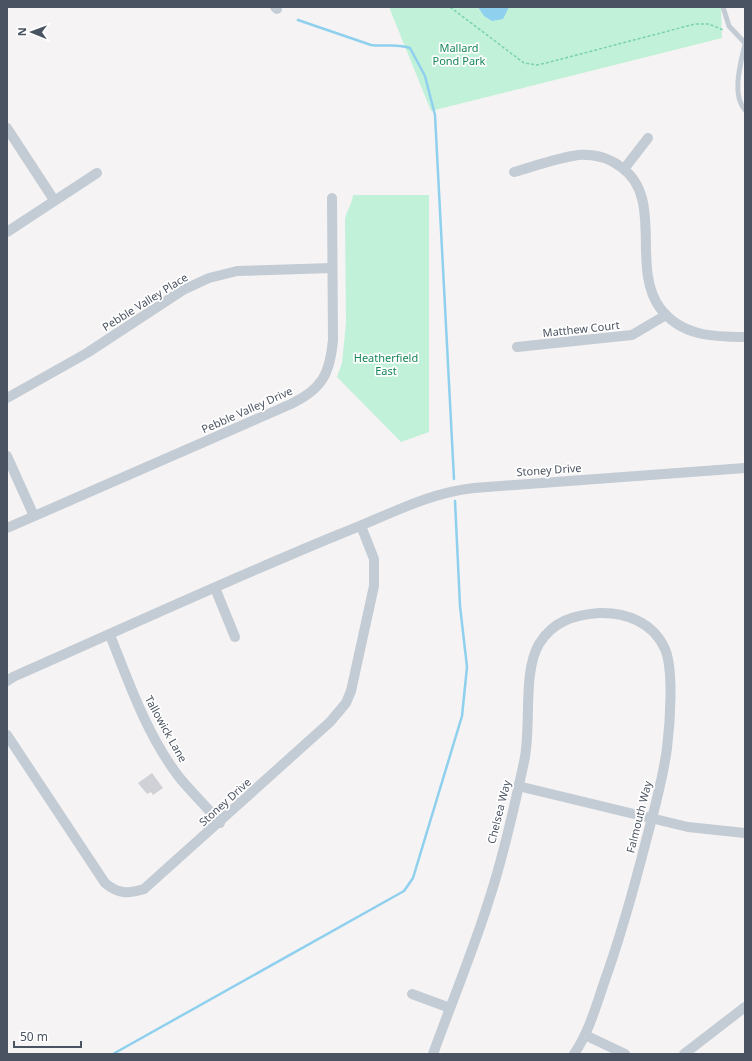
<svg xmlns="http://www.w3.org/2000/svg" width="752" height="1061" viewBox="0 0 752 1061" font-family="'Noto Sans',sans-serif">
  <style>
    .green { fill: #c2f1d9 }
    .water { fill: #8fd0ef }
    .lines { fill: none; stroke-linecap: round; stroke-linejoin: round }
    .stream { stroke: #8fd0ef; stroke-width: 2.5 }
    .building { fill: #cfd1d7 }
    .path { stroke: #79d1af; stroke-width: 1.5; stroke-dasharray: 3 2; stroke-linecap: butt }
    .lane { stroke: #c3cbd4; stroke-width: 5 }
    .street { stroke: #c3cbd4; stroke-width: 10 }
    .labels { text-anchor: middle; stroke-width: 3.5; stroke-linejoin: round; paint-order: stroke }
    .park-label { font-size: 11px; fill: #16875a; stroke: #fff }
    .street-label { font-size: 11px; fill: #4a5361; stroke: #fff }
  </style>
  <rect width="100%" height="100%" fill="#f5f3f3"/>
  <g class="green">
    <polygon points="389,7 721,7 722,38 431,111"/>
    <path d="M353,195H429V432L401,442L337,377L342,363L346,323L345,219C347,210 352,204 353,195Z"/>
  </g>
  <polygon class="water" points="478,7 509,7 503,19 492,21 484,16"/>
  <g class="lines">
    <g class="stream">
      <path d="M298,20L371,45C385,47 397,43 410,48L425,76L435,115L454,479"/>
      <polyline points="113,1054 404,891 413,878 462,716 467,667 460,606 455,501"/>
    </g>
  </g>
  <polygon class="building" points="152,773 163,788 153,795 151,792 147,794 138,783"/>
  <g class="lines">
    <polyline class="path" points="450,7 524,63 537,65 550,62 695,24 709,24 723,30"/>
    <g class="lane">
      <polyline points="723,7 729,26 745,43"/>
      <path d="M745,44C741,62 731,95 745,110"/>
    </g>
    <g class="street">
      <polyline points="275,7 277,9"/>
      <polyline points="7,128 54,200"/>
      <polyline points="624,169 648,138"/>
      <path d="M514,172C535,166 557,158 578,155C593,154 609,158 621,167C665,198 630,267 660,308C681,336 713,337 745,337"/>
      <polyline points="7,232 97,173"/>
      <polyline points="517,347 632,335 666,315"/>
      <polyline points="7,398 87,353 183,290 209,278 237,271 332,268"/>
      <polyline points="7,456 34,516"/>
      <path d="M7,528L291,404C322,389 330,374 333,340L332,198"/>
      <polyline points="215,588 235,637"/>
      <path d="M110,635C129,683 147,735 179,777C192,793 207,807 220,823"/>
      <path d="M7,681L13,677C122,629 230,579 340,534C385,517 426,493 474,488L745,468"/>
      <path d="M7,735L105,883C118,894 128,894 144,889L330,722L346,703L351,691L374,586V559L361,526"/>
      <polyline points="518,786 688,827 745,833"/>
      <polyline points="412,994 450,1008"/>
      <polyline points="585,1035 625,1054"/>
      <path d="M433,1054C451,1004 472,954 488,903C503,858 514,809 524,762C532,728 522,673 539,644C553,621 574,615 599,613C625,612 653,622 665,649C674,670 670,724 667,748C663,779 654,811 646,841C634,888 621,935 605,980C596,1006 589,1032 574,1054"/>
      <polyline points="684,1054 745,1007"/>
    </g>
  </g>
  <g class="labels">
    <g class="park-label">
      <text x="459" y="52">Mallard<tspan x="459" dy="13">Pond Park</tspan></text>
      <text x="386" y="362">Heatherfield<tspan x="386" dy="13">East</tspan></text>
    </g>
    <g class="street-label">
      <text transform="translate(145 302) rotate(-32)" y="4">Pebble Valley Place</text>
      <text transform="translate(581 329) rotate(-6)" y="4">Matthew Court</text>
      <text transform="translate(247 410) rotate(-24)" y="4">Pebble Valley Drive</text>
      <text transform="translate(549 470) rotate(-4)" y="4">Stoney Drive</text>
      <text transform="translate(166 729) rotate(61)" y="4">Tallowick Lane</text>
      <text transform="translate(225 802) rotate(-42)" y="4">Stoney Drive</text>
      <text transform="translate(499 812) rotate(-76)" y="4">Chelsea Way</text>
      <text transform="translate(639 817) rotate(-76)" y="4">Falmouth Way</text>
    </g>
  </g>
  <rect width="752" height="1061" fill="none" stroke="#4a5361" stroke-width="16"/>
  <g transform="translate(32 32) rotate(271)" stroke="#ffffff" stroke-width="3" paint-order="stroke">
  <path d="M0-3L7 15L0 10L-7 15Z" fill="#4a5361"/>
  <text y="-6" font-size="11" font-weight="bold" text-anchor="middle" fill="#4a5361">N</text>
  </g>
  <path d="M14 1041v6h67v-6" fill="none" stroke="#4a5361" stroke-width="2"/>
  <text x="20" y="1041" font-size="12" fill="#4a5361" stroke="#ffffff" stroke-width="3" paint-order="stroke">50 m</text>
</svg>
